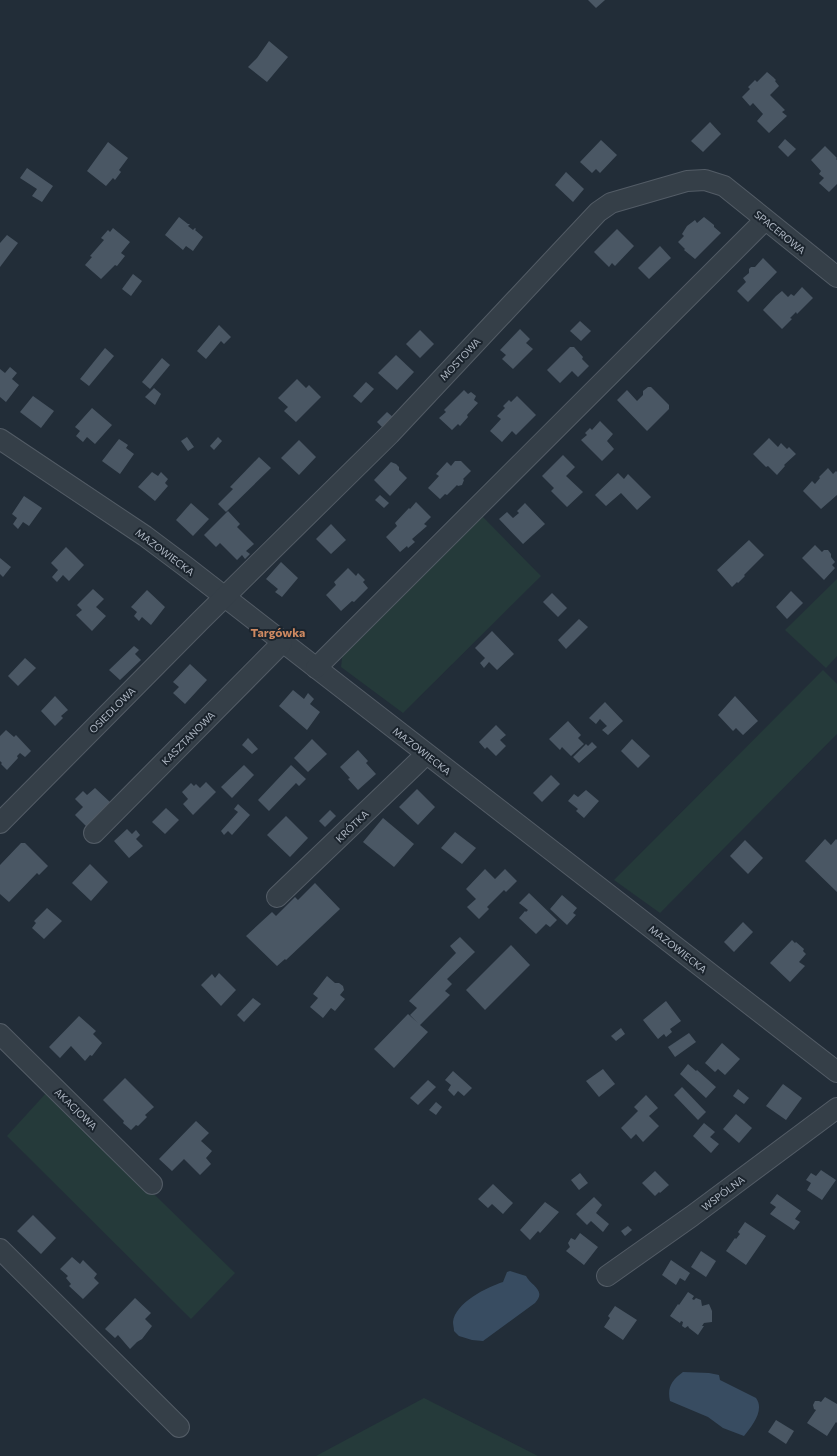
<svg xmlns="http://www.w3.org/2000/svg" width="837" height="1456" viewBox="0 0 837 1456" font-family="Commissioner,sans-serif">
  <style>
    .green { fill: #253a3a }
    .water { fill: #384c61 }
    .building { fill: #4a5764 }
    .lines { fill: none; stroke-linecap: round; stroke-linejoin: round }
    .minor-casing { stroke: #535c66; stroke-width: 22 }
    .minor { stroke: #353f48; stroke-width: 20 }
    .labels { text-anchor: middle; stroke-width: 4; stroke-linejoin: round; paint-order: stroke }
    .street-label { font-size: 10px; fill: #b0b9c5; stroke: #1b242d }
    .quarter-label { font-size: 12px; font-weight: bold; fill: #ce8961; stroke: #1b242d }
  </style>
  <rect width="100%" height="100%" fill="#222d38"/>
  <g class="green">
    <polygon points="482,516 541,576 403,713 341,667 343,650"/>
    <polygon points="837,579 837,656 826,668 785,630"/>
    <polygon points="823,670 837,684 837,734 660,913 614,880"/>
    <polygon points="48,1091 235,1273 191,1319 7,1136"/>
    <polygon points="424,1398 538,1456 316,1456"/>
  </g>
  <g class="water">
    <path d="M510,1271L526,1276C531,1286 547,1290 535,1303L483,1341L472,1340L459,1336L454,1331C454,1328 453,1325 453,1322C455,1303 487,1287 503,1282L507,1272Z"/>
    <path d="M683,1372L709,1373L719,1375L720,1380L756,1398C765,1410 752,1426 744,1436L723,1428L708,1417L670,1401C667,1387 672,1380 683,1372Z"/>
  </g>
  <g class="building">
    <polygon points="588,0 605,0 596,8"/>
    <polygon points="269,41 288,57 267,82 248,67 257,58"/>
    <polygon points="767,72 773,77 776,80 775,81 779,86 770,95 785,110 782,112 787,116 769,133 757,121 763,114 753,103 750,106 742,97 750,89 748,87 755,80 757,82"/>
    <polygon points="710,122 721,134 703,152 691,141"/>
    <polygon points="785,139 796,149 788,157 778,147"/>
    <polygon points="601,140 617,155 600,173 596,169 592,173 580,162"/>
    <polygon points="108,142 128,158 119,170 121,172 115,180 113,178 106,186 87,171"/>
    <polygon points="825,146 837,158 836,159 837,160 837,184 829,192 819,183 824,178 819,174 821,171 811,160"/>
    <polygon points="27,168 53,186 42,202 32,196 37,189 20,178"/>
    <polygon points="566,172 584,189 573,202 555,185"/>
    <polygon points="179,217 188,224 190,224 188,226 193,230 195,228 196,229 195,230 203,237 193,251 186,246 183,250 165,235"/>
    <polygon points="704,217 714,225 714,227 721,233 695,259 684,250 685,249 678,242 684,236 682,234 687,226 695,220 697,223"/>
    <polygon points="113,228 130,242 121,253 125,256 117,266 115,265 101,279 85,265 92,257 90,256 104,240 101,238 108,230 110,232"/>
    <polygon points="617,229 634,246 615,266 612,263 609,267 594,252"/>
    <polygon points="7,235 18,243 0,267 0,243"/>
    <polygon points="660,246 671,258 649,279 638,268"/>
    <polygon points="763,258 777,272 748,302 737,291 746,282 743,278 749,273 749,269 751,267 755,267"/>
    <polygon points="133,274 142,281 131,296 122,289"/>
    <polygon points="802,287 813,298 797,314 796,312 790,318 792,319 782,329 763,310 776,296 782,291 788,297 791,294 794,296"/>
    <polygon points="580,321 591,331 581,341 570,331"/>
    <polygon points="219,325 231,337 224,344 221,341 206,359 197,351"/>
    <polygon points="520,329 530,339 526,343 533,349 513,369 502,359 506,355 500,350"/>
    <polygon points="420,330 434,344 420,358 406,344"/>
    <polygon points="570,347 574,347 583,357 582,359 589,366 578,377 572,371 560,383 547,370"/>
    <polygon points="105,348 114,356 89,386 80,379"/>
    <polygon points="396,355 414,372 397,390 378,373"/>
    <polygon points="162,358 170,365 150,389 142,382"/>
    <polygon points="10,367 17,373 12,379 19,385 6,402 0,397 0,369 5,373"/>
    <polygon points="297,379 306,388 309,385 321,397 296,422 284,411 288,407 278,398"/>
    <polygon points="366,382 374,389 361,403 353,396"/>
    <polygon points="648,387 651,387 669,405 669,409 647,431 617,400 627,390 637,401 643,395 643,391"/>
    <polygon points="154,388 161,394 155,405 145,397"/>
    <polygon points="464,390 468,394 471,392 476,396 474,400 478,403 467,415 468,417 460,426 458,424 452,430 439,418 446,412 444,410"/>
    <polygon points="33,396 54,411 41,428 20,412"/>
    <polygon points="517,396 536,415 516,435 512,431 502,442 490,431 501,419 497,416 505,408 503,406 509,400 511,402"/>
    <polygon points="92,408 112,425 95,444 87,437 83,442 76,436 80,431 75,427"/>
    <polygon points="387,412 394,418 384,429 377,422"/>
    <polygon points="600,421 613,434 607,441 614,449 602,461 581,440 587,435 585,433 590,428 592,430"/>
    <polygon points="187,437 194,447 188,451 181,441"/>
    <polygon points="218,437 222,441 214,450 210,446"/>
    <polygon points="769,438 778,447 781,443 787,449 789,447 796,454 784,465 785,466 777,475 768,466 766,467 753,454"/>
    <polygon points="119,439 128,445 126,448 134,454 120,474 102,461"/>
    <polygon points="299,440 316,457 299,475 281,458"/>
    <polygon points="563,455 575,467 566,476 583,492 567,507 551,491 554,488 542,476"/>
    <polygon points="259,457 271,468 226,512 218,504 233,489 230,487"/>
    <polygon points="455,461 461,461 471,471 463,479 464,480 462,485 458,486 457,485 447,495 445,494 440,499 428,488 439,476 436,474 447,462 451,466"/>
    <polygon points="391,462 396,464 399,467 399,470 407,478 390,496 374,480"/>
    <polygon points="828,468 833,474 836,471 837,472 837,495 821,509 803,491 812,481 815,484 820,478 819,477"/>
    <polygon points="152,472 158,476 161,472 168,479 165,483 168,486 155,501 138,487"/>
    <polygon points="618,473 624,479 628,474 651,497 637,510 621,493 606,506 595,495"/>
    <polygon points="380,495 389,503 384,508 375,500"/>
    <polygon points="24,496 42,508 29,526 23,522 18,529 13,524 17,518 12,514"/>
    <polygon points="416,502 431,517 424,524 427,526 412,539 415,542 408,548 407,546 400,552 386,537 397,526 395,523 409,508 410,509"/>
    <polygon points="191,503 209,519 193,536 176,520"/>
    <polygon points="525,503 545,524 523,544 499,519 507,512 513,518 519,513 517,511"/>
    <polygon points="228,511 240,524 237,527 254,544 246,551 250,554 245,559 242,555 237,560 220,543 216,547 204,535"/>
    <polygon points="331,524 346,540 331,554 316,539"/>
    <polygon points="749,540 764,555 744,575 745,576 738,583 737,582 732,587 717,570"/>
    <polygon points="815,545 822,552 824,550 828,550 831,554 831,557 835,562 832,565 835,568 824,580 802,558"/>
    <polygon points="66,547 84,565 69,581 63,575 57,582 52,577 58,570 51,563"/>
    <polygon points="0,558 11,567 3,577 0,574"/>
    <polygon points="281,562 298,578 282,597 275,592 278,589 266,579"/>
    <polygon points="348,568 356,576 358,573 365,580 363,582 368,588 354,602 352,601 341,611 326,595 336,585 334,582"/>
    <polygon points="93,589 104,599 96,607 106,616 92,631 76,615 82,610 77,605"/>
    <polygon points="147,590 165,607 151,625 142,617 139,621 134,616 137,612 131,607"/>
    <polygon points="791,591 803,603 787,619 776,607"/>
    <polygon points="552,593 567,608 558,617 543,602"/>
    <polygon points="579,619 588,627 566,649 558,640"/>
    <polygon points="492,631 514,654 497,670 489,662 484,668 480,663 485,658 475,648"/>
    <polygon points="134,646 139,650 135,654 141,660 120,680 109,670"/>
    <polygon points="25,658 36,668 18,686 8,676"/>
    <polygon points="190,664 207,680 185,704 173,693 179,687 173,682"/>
    <polygon points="293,690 304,699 308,693 314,699 310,704 320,712 307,730 279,706"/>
    <polygon points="55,696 68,710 61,716 63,718 55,726 41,711"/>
    <polygon points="735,696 758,721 743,735 736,728 733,731 718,715"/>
    <polygon points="605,702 623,721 608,735 602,730 607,726 600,719 596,724 589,718"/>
    <polygon points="568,721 581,735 578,738 584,744 571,756 562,747 560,750 549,739"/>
    <polygon points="496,725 506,735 500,740 506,746 496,756 487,747 485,749 479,742"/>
    <polygon points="6,730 14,737 16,735 31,751 25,757 20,753 17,756 18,758 7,770 1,764 2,763 0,761 0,736"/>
    <polygon points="248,738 258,749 252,754 242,745"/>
    <polygon points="312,739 327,754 308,772 294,758"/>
    <polygon points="632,739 650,756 638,768 621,751"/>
    <polygon points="592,742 597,747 579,763 573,757 586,744 588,746"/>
    <polygon points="358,750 368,761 366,763 376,774 358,790 348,779 350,778 340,767"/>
    <polygon points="244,765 254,775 232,798 221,787"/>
    <polygon points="291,765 306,779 299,786 296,783 269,811 258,800"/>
    <polygon points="551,775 560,784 542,802 533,793"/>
    <polygon points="206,782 216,792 193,815 183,804 188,799 182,792 191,783 194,786 196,784 200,788"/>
    <polygon points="95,788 111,803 87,827 75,815 83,807 75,799 83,791 87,795"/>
    <polygon points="417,789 435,807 418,825 399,807"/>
    <polygon points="586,790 599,801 584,818 576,811 578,809 568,801 574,794 578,797"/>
    <polygon points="238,804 250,815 232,835 228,831 224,835 221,831 238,812 234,809"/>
    <polygon points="166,808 179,820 165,834 152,822"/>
    <polygon points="330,810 336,816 325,827 319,821"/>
    <polygon points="286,816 308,838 290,857 267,835"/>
    <polygon points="383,818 414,844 394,867 363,842"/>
    <polygon points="127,829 132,834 136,830 140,835 136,839 143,846 129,858 114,841"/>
    <polygon points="455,832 476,848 462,864 441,848"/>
    <polygon points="825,839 831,845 836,839 837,840 837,892 805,861"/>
    <polygon points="745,840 763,858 748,874 730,856"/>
    <polygon points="21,843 25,843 48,866 39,875 37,873 9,902 0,894 0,865"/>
    <polygon points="90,864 108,882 91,901 72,883"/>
    <polygon points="485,869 495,879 505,869 517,881 506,892 504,890 487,907 489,909 479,919 467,907 476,899 466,889"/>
    <polygon points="315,883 340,909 286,960 285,959 277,966 246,936 272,912 276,916 295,897 298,900"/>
    <polygon points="529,893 557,920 550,927 546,924 536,934 519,918 525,911 526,912 528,910 519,903"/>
    <polygon points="562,895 577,908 573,913 576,915 567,925 550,909"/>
    <polygon points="47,908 62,921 44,939 32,928 36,923 34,921"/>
    <polygon points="743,922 753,932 734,952 724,942"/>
    <polygon points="460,937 475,952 447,979 452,984 445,991 450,995 420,1025 428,1032 394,1068 374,1049 408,1014 418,1023 410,1015 417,1008 409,1001 456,953 450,946"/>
    <polygon points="792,940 795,943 796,942 804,949 803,951 806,954 799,962 805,966 790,982 770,963"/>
    <polygon points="511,945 530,965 485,1010 466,990"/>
    <polygon points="219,973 236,990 221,1006 201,985 212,974 215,978"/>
    <polygon points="327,976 335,983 339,983 343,986 344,990 340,995 345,999 335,1011 331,1008 323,1018 310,1007 318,998 313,994"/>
    <polygon points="253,998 261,1004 244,1022 237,1015"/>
    <polygon points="666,1001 681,1021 670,1029 672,1032 666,1037 664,1034 658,1039 643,1020"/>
    <polygon points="79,1016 96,1031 93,1034 102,1043 92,1056 90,1055 85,1061 71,1046 60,1058 49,1047"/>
    <polygon points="621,1028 625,1034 616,1041 611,1036"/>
    <polygon points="689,1033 696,1042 675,1057 668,1047"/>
    <polygon points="722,1043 740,1059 725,1075 718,1069 715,1072 705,1063"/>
    <polygon points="688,1064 696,1071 697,1070 716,1087 706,1098 680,1074"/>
    <polygon points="603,1069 615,1084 599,1097 586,1081"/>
    <polygon points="453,1071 472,1088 464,1096 458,1091 454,1096 448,1090 451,1085 445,1080"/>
    <polygon points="125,1078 154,1107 145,1115 147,1117 138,1126 136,1125 131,1130 123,1123 124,1121 103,1100"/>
    <polygon points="428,1080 436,1087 418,1105 410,1098"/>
    <polygon points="783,1084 802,1098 786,1120 766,1106"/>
    <polygon points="682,1087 706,1112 698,1120 674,1095"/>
    <polygon points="738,1089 749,1098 744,1104 733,1096"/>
    <polygon points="646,1095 658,1108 649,1116 659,1126 643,1142 636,1134 631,1139 621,1128 638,1111 634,1107"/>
    <polygon points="436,1102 442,1107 436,1115 429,1110"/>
    <polygon points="736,1114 752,1128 739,1143 723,1129"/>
    <polygon points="196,1121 209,1133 201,1141 212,1151 206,1158 211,1164 200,1175 184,1159 172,1171 159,1159"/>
    <polygon points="704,1123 715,1132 710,1137 719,1144 711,1153 693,1136"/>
    <polygon points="821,1170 836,1180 822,1200 807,1190 811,1183 806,1180 811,1173 816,1176"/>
    <polygon points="655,1171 669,1185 660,1193 659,1192 655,1196 642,1183"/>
    <polygon points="580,1173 588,1183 579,1190 571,1180"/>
    <polygon points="493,1184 513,1203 503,1214 492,1204 488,1208 478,1199"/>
    <polygon points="777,1194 801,1211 795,1219 800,1222 794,1230 770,1214 776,1207 770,1203"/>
    <polygon points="594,1197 602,1205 596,1213 609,1224 603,1232 591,1221 587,1225 576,1214"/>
    <polygon points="545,1202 559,1212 540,1233 538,1231 530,1240 520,1230"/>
    <polygon points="33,1215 56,1238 41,1254 17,1231"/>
    <polygon points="745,1222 766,1236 746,1265 726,1251 735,1238 736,1239 740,1234 738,1232"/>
    <polygon points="628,1226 632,1230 625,1236 621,1231"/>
    <polygon points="580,1233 598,1247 584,1265 566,1251 570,1247 568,1243 571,1238 575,1240"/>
    <polygon points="701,1251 716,1261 706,1277 691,1267"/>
    <polygon points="72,1257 80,1264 83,1260 97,1274 94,1278 99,1283 83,1299 69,1286 71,1284 66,1278 68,1276 60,1269"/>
    <polygon points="671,1260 690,1273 685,1281 680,1278 676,1285 662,1275"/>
    <polygon points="688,1292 694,1296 692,1299 694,1300 696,1298 701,1300 702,1306 709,1304 712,1311 712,1322 704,1323 702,1326 704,1326 698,1335 689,1328 688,1326 685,1328 682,1326 683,1322 681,1321 680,1323 670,1316 678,1304 679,1305"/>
    <polygon points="135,1298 151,1313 145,1319 152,1326 142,1339 137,1342 130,1349 118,1335 115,1338 105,1329"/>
    <polygon points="615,1306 637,1320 623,1340 604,1327 610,1318 608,1316"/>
    <polygon points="825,1397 837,1404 837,1423 836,1422 827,1436 807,1423 816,1410 814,1409 813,1405 815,1401 819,1401 821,1402"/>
    <polygon points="776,1420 794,1431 786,1444 768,1432"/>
  </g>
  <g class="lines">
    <defs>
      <g id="minor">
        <polyline points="0,439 145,536 185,566 837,1072"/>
        <polyline points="316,668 765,220"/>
        <polyline points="0,823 201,620 390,434 598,212 611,203 687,181 705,180 724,186 837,277"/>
        <polyline points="94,833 282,643"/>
        <polyline points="277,897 417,763 426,754"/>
        <polyline points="0,1034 152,1184"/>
        <polyline points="0,1249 179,1427"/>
        <polyline points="607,1276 692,1216 837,1108"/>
      </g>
    </defs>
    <use href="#minor" class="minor-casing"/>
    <use href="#minor" class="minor"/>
  </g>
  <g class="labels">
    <g class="street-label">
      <text transform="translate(780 232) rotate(39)" y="4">SPACEROWA</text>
      <text transform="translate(460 359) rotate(-47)" y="4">MOSTOWA</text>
      <text transform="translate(165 552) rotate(37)" y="4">MAZOWIECKA</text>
      <text transform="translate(112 710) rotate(-45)" y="4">OSIEDLOWA</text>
      <text transform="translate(188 738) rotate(-45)" y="4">KASZTANOWA</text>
      <text transform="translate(422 751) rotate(38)" y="4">MAZOWIECKA</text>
      <text transform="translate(352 826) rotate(-44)" y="4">KRÓTKA</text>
      <text transform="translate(678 949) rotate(38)" y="4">MAZOWIECKA</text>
      <text transform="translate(76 1109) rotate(44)" y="4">AKACJOWA</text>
      <text transform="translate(723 1193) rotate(-37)" y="4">WSPÓLNA</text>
    </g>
    <g class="quarter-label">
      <text x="278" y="637">Targówka</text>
    </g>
  </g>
</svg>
